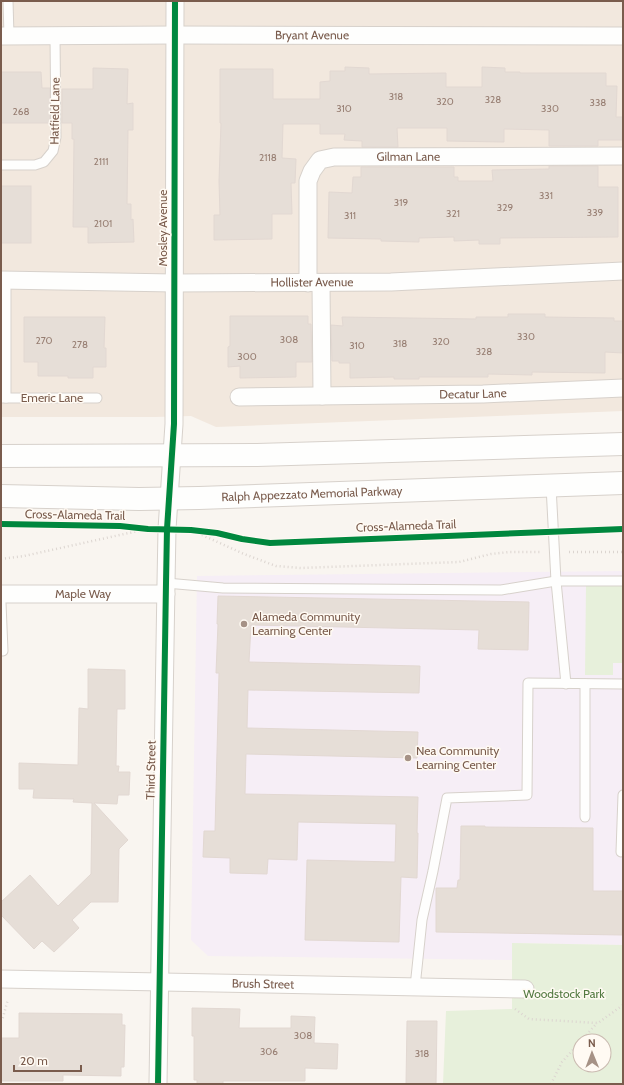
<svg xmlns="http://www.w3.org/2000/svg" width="624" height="1085" viewBox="0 0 624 1085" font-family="Cabin,sans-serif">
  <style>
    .residential { fill: #f2e8de }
    .education { fill: #f6eef6 }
    .green { fill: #e7f0db; fill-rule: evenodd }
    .building { fill: #e6ded7; stroke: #e2d8d2 }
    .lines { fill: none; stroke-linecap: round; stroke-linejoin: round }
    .service-casing { stroke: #d7d1cb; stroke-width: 11 }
    .minor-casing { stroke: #d7d1cb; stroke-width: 19 }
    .tertiary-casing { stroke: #d7d1cb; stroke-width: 24 }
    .path { stroke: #dcd5d0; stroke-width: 2.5; stroke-dasharray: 1 3; stroke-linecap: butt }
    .service { stroke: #fefefd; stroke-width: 9 }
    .minor { stroke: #fefefd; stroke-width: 17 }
    .tertiary { stroke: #fefefd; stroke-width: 22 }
    .cycleway-casing { stroke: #fffaf3; stroke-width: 8 }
    .cycleway { stroke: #00873e; stroke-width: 6 }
    .poi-dot { fill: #a69286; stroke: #fffaf3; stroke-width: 1.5 }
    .labels { text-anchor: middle; stroke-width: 3; stroke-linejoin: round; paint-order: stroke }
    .number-label { font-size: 10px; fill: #977e72 }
    .street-label { font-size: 12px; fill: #7a5c4d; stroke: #fffaf3 }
    .poi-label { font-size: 12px; fill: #7a5c4d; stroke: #fffaf3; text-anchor: start }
    .park-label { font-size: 12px; fill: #537a41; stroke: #fffaf3 }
  </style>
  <rect width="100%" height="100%" fill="#f9f5f0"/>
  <polygon class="residential" points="1,1 623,1 623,411 216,427 191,416 155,417 1,417"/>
  <polygon class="education" points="623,571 623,945 512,943 512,960 208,956 191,940 197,576"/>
  <g class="green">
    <polygon points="586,586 623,586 623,663 613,663 613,675 585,675"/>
    <path d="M512,943L623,945V1084H443L446,1011L512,1009ZM580,1041H604V1065H580Z"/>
  </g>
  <g class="building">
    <polygon points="345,67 369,68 369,74 446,73 446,87 482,87 482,67 505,68 505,72 520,72 520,73 606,73 606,86 617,86 616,117 623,117 622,140 598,140 598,146 549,146 549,130 504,129 504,142 447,141 447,128 397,128 398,147 362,147 362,141 344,140 345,134 320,134 320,124 283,124 282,158 296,159 295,183 291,183 292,214 272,214 272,239 214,240 214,215 220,215 219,181 221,123 220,123 220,69 273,69 273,99 320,99 320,82 330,81 330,71 345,71"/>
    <polygon points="93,68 128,69 127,104 133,103 133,130 128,130 127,204 131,204 131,220 133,219 134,242 88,243 88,227 73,227 74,139 72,139 72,123 62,123 62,89 93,89"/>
    <polygon points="1,72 41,72 42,88 50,88 50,123 1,123"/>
    <polygon points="549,166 598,166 598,187 618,187 618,237 500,238 500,244 479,244 479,240 454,241 454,237 419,238 419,242 381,241 381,239 328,238 329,192 352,193 353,177 361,177 361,167 454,167 454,177 458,177 458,181 493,181 492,170 549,169"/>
    <rect x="1" y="186" width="30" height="57"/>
    <polygon points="508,314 545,314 545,317 614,318 614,321 623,321 623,353 605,352 605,373 532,372 532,375 488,374 488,377 419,377 419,379 394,379 394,377 350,378 350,363 339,363 339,361 332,361 331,325 343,326 342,317 476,319 476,317 508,317"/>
    <polygon points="230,316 308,316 308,324 311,324 312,362 296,362 296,377 240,378 240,366 228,367 228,347 230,346"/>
    <polygon points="24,317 105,317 104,348 106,348 106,367 93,367 93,378 68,378 68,376 38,376 38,362 24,362"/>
    <polygon points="218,596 529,602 528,650 478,649 479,630 251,625 249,662 420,666 419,693 248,690 247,728 418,732 417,758 246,754 245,794 418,797 417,833 418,833 417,878 401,877 399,942 305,940 307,860 395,862 396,824 298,822 297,860 268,859 267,874 230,873 230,858 203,857 204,831 215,831 219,673 216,673 218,624 217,624"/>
    <polygon points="88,669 125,670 125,709 117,709 116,766 119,766 118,772 130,772 129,795 118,795 117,804 94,803 128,840 119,849 118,902 91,902 72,920 79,928 54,952 42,941 34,949 1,915 1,902 30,875 58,906 91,874 92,803 73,802 74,799 33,798 34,789 19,789 19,763 78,765 79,708 88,709"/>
    <polygon points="461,826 485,826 485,827 593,828 593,891 623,891 622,935 436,932 436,888 457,888 458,880 460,880"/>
    <polygon points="192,1008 240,1009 239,1028 291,1028 291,1016 315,1017 314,1043 338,1044 337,1069 305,1068 305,1081 223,1081 223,1084 197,1084 197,1080 194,1080 194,1036 192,1036"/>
    <polygon points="19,1013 122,1014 122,1025 125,1025 124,1067 121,1067 121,1076 63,1075 63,1081 1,1081 1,1038 19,1038"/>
    <polygon points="407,1021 437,1021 436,1084 406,1084"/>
  </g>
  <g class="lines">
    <defs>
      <g id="service">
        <polyline points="8,1 9,36"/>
        <polyline points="1,165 35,165 44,162 53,151 56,137 55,36"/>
        <polyline points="6,280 6,398"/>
        <polyline points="1,398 97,398"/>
        <polyline points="551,486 556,581 566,684"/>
        <polyline points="166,583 223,588 501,590 556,581 623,581"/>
        <polyline points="1,603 3,651 1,651"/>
        <polyline points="585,817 585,684"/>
        <polyline points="621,852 623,795"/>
        <polyline points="415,987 422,920 433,871 447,798 527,795 528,683 623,684"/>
      </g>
      <g id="minor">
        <path id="s1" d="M1,36L175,35L623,36"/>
        <path id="s2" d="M1,280L174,283L391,282L623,271"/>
        <path id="s3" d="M308,283V181L312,171L320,160L334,157L623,156"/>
        <polyline points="321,283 322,396"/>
        <path id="s4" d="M239,397L483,394L623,388"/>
        <path id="s5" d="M1,594H166"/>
        <path id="s6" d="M1,979L525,989"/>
        <polyline points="158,1084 166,583 167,529 174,424 175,1"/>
      </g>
      <g id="tertiary">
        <polyline points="1,456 257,455 623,444"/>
        <path id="s7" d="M1,496L139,499L199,498L623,483"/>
      </g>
    </defs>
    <use href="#service" class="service-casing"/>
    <use href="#minor" class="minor-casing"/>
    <use href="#tertiary" class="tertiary-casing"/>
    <g class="path">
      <polyline points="191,530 244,554 276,566 301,568 459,562 491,554 509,552 540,552"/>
      <polyline points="569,552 623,552"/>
      <polyline points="1,559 24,556 147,529"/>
      <polyline points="515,1009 529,1019 598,1023 623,1005"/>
      <polyline points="1,1021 2,1021 8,999"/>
      <polyline points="581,1041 597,1023"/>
      <polyline points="551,1084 562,1062 580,1042"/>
    </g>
    <use href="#service" class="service"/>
    <use href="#minor" class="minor"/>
    <use href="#tertiary" class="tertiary"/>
    <defs>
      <g id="cycleway">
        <polyline points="1,524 120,526 148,529 191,530 217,533 242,539 270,543 623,529"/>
        <polyline points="158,1084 166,583 167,529 174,424 175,1"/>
      </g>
    </defs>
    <use href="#cycleway" class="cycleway-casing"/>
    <use href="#cycleway" class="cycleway"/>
  </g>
  <g class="poi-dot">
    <circle cx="244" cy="624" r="4"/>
    <circle cx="408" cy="758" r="4"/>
  </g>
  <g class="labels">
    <g class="number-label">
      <text x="396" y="100">318</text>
      <text x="493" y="103">328</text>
      <text x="445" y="105">320</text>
      <text x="598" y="106">338</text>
      <text x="344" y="112">310</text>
      <text x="550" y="112">330</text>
      <text x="21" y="115">268</text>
      <text x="268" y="161">2118</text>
      <text x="101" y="165">2111</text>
      <text x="546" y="199">331</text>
      <text x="401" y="206">319</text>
      <text x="505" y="211">329</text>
      <text x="595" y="216">339</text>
      <text x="453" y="217">321</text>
      <text x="350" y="219">311</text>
      <text x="103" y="227">2101</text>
      <text x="526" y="340">330</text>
      <text x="289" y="343">308</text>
      <text x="44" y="344">270</text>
      <text x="441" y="345">320</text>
      <text x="400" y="347">318</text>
      <text x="80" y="348">278</text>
      <text x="357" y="349">310</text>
      <text x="484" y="355">328</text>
      <text x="247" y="360">300</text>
      <text x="303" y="1039">308</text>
      <text x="269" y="1055">306</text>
      <text x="422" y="1057">318</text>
    </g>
    <g class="street-label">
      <text dy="4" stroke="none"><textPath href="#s1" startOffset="311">Bryant Avenue</textPath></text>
      <text transform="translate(55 111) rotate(-89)" y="4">Hatfield Lane</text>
      <text dy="4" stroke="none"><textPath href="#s3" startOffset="215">Gilman Lane</textPath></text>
      <text transform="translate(163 228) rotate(-90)" y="4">Mosley Avenue</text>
      <text dy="4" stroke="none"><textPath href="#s2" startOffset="311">Hollister Avenue</textPath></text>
      <text dy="4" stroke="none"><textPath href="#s4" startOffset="234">Decatur Lane</textPath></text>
      <text x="52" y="402">Emeric Lane</text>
      <text dy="4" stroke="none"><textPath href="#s7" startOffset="311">Ralph Appezzato Memorial Parkway</textPath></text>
      <text transform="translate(75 515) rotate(1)" y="4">Cross-Alameda Trail</text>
      <text transform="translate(406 526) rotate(-2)" y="4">Cross-Alameda Trail</text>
      <text dy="4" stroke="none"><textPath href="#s5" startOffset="82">Maple Way</textPath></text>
      <text transform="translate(151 770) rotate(-89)" y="4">Third Street</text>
      <text dy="4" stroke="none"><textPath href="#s6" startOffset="262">Brush Street</textPath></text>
    </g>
    <g class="poi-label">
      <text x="252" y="621">Alameda Community<tspan x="252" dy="14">Learning Center</tspan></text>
      <text x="416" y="755">Nea Community<tspan x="416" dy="14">Learning Center</tspan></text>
    </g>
    <g class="park-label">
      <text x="564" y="998">Woodstock Park</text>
    </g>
  </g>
  <rect width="624" height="1085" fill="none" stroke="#7a5c4d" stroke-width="4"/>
  <g transform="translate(592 1053) rotate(359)"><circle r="19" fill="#fffaf3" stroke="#cabbb1"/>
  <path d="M0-3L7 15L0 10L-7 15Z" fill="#a69286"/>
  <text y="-6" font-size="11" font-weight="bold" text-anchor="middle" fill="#7a5c4d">N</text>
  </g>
  <path d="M14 1065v6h67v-6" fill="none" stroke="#7a5c4d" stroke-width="2"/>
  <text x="20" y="1065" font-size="12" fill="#7a5c4d" stroke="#fffaf3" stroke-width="3" paint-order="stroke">20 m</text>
</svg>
